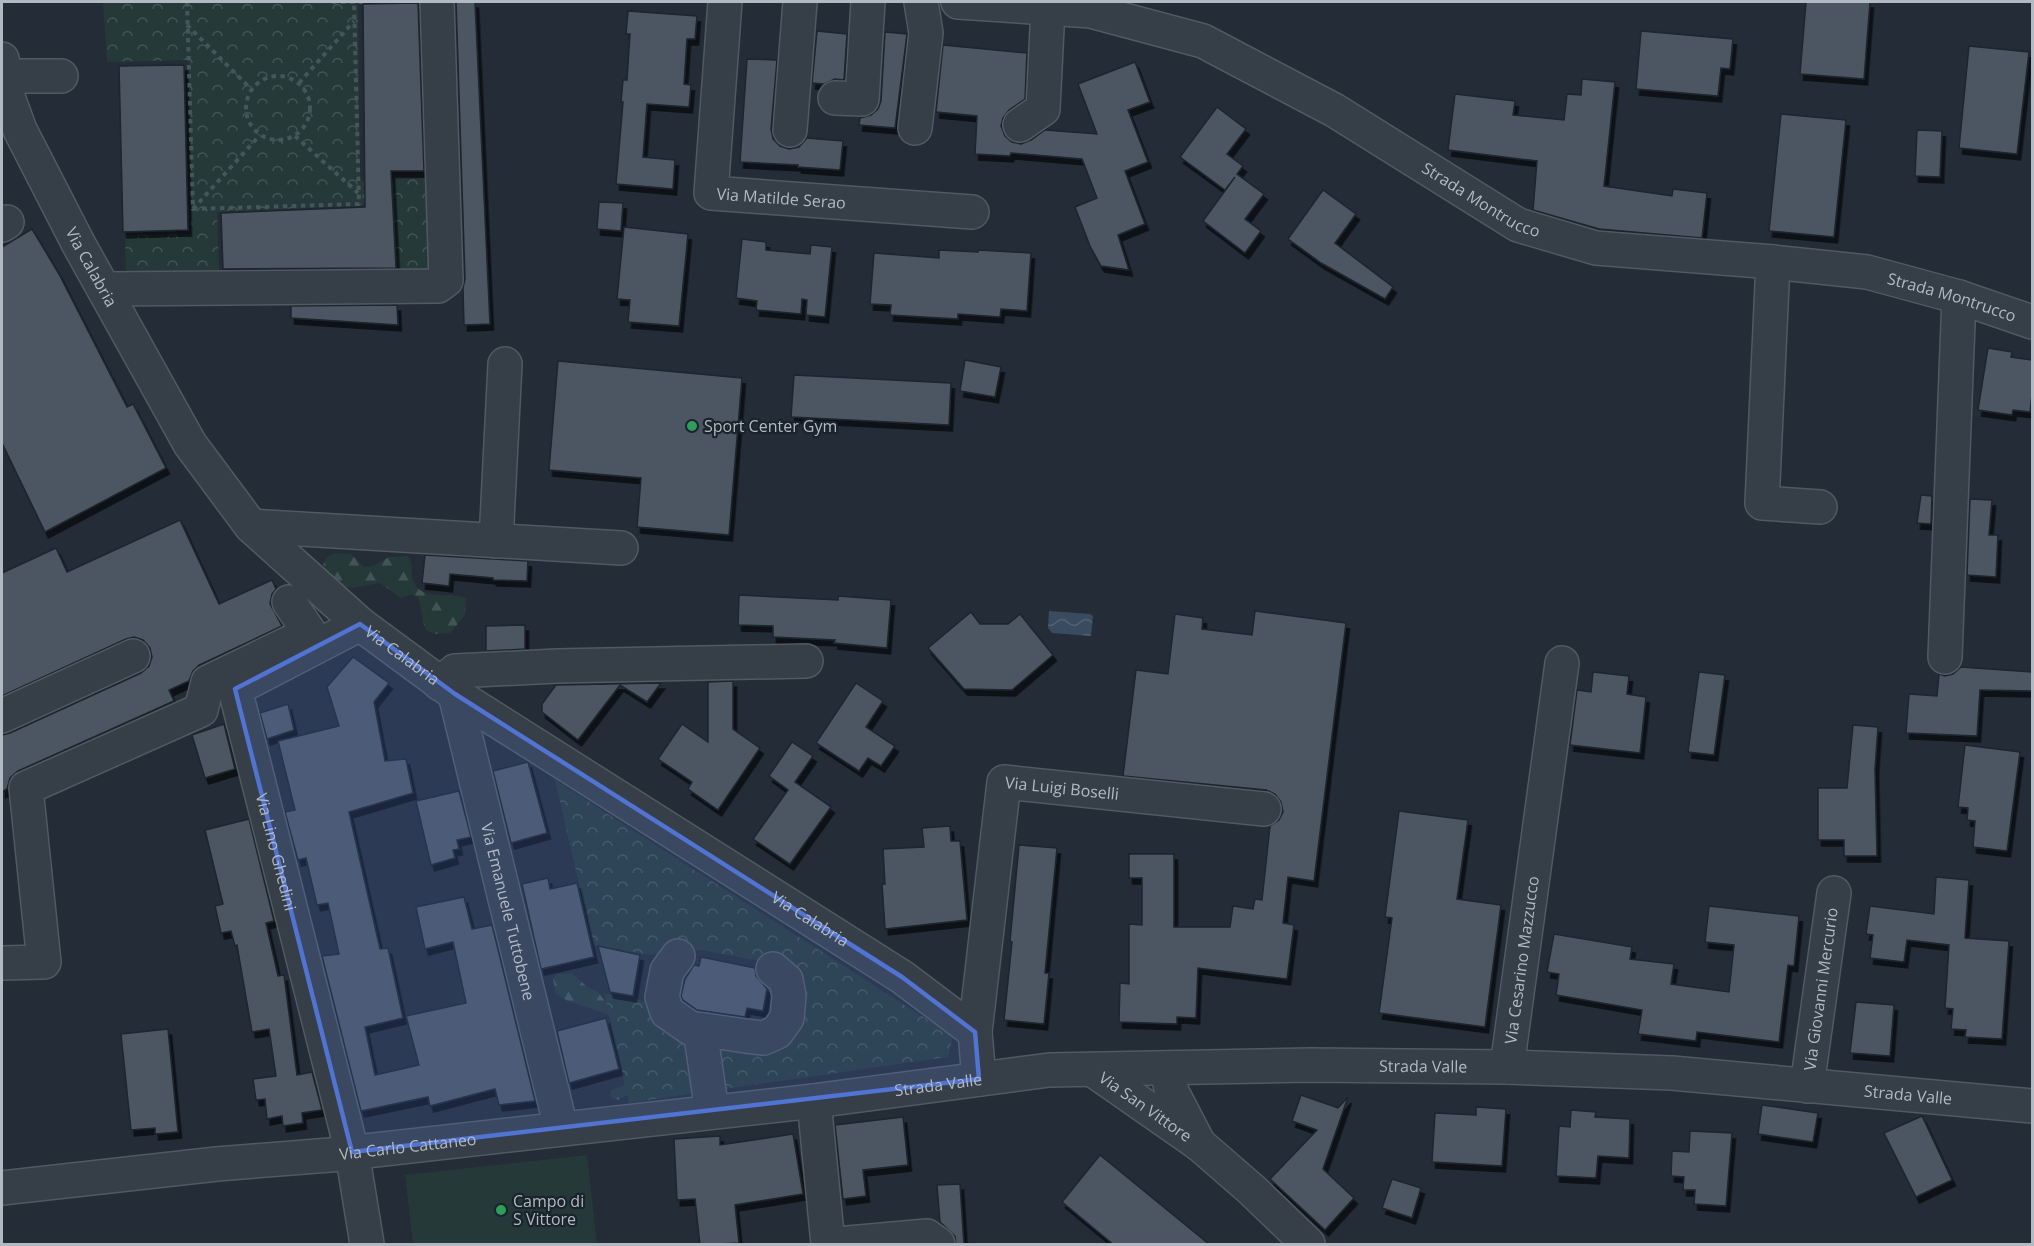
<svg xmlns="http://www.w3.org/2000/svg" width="2034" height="1246" font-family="'Open Sans',sans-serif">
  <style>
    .forest { fill: url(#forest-firs) }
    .park { fill: url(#park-crowns) }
    .pitch { fill: #263939 }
    .water { fill: url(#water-waves) }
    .building { fill: #4b5762; stroke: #1d252e; stroke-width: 1.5; filter: url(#shadow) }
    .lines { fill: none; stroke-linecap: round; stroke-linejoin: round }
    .minor-casing { stroke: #515962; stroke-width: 36 }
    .path { stroke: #445657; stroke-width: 4; stroke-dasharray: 4.5 4.5; stroke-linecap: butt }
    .minor { stroke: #363e47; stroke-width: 33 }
    .marked { fill: #5173d1; fill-opacity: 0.2; stroke: #5173d1; stroke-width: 4.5; stroke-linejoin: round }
    .leisure-dot { fill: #2e9e5b; stroke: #1b232c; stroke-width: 2 }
    .labels { text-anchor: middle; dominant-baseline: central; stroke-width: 4.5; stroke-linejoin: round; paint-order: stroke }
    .street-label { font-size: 16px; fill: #b1b9c3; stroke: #1b232c }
    .poi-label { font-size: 16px; fill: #b1b9c3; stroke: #1b232c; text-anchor: start }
  </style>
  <defs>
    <pattern id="forest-firs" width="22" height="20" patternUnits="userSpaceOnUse" patternTransform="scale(1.5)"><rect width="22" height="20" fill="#263939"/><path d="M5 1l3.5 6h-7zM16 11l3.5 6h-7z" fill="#435454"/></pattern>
    <pattern id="park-crowns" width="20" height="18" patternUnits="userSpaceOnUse" patternTransform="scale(1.5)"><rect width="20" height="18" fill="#263939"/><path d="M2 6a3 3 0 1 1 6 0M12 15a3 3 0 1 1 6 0" fill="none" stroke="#435454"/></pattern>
    <pattern id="water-waves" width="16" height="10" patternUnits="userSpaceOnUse" patternTransform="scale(1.5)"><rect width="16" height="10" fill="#394b5f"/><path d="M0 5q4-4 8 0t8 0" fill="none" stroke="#536374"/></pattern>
    <filter id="shadow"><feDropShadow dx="3.5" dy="6" stdDeviation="0" flood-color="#0009"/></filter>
  </defs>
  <rect width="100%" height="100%" fill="#232c37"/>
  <!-- forest -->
  <g class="forest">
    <path d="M334 553 351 554 364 567 373 566 389 557 408 556C415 567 409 573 414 583 423 601 450 592 466 598L465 615 450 633 434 634 426 630C421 619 423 607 417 596L409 595 401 598 380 583C349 588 341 595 323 565L327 557Z"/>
    <path d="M572 973 586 986 598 992 675 1091 665 1099C644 1089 639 1088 618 1100L610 1097 611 1090 624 1085 628 1079 610 1015 568 1001 556 994 553 979 557 974Z"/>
  </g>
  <!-- park -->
  <g class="park">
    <polygon points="103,2 358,2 360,181 432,178 434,275 396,277 393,204 217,212 219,270 126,273 125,235 191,234 189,60 107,62"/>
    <polygon points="555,780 953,1036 948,1057 717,1090 715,1062 724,1046 789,1021 771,963 696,949 666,951 650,955 593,945"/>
    <polygon points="604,993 653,1003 685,1037 697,1093 629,1103"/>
  </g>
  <!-- pitch -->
  <polygon class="pitch" points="587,1155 597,1244 413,1244 405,1175"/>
  <!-- water -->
  <polygon class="water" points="1049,611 1090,614 1093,616 1091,636 1052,633 1048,628"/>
  <!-- building -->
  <g class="building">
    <polygon points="456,2 475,2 490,324 464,325 463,288 465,279"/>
    <polygon points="1806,2 1870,2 1864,79 1800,74"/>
    <polygon points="418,3 424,171 391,171 396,268 223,269 221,213 365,207 363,4"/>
    <polygon points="628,11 697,16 695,39 687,39 684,84 691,85 689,107 647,104 643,157 675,160 673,189 616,184 623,102 621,102 623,80 627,80 630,34 626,34"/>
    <polygon points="817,31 847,34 844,80 835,79 824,84 812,83"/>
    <polygon points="1641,31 1733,39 1730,69 1721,68 1718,96 1636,89"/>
    <polygon points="885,32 907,34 895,128 859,125 860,118 871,115 878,109 881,101"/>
    <polygon points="943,45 1027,53 1025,99 1009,110 1003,118 1001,126 1005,136 1012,142 1021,144 1031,140 1045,130 1097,134 1078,84 1135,62 1150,102 1128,110 1148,162 1125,171 1145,224 1118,235 1129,270 1101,266 1090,246 1075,207 1097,198 1082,159 1011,153 1010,156 975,154 977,116 936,112"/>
    <polygon points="1969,46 2029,52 2017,154 1959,148"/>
    <polygon points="747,59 777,60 771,129 773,139 780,146 789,149 799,147 807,138 843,141 840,170 798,167 798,165 740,162"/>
    <polygon points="184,65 188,230 123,232 119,66"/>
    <polygon points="1582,79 1615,82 1604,186 1672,196 1673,189 1707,193 1702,238 1599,229 1533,210 1537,161 1448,150 1455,94 1515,101 1513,115 1564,120 1567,94 1581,95"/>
    <polygon points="1217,107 1246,129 1227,154 1243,166 1237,174 1264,194 1245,219 1261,231 1245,253 1203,221 1235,177 1225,190 1180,157"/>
    <polygon points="1781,114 1846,120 1834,237 1769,231"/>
    <polygon points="1917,130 1942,131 1940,177 1915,176"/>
    <polygon points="1323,190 1356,214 1335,243 1393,287 1385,299 1321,263 1288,239"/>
    <polygon points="599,202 623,203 621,231 597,229"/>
    <polygon points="624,227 688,234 679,326 628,322 630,300 617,299"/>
    <polygon points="32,229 59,274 127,407 133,404 166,468 45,532 2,443 2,247"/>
    <polygon points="742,239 766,242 766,250 810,254 811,245 832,247 825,317 806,315 807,300 802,299 801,314 756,310 757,301 736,298"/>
    <polygon points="939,250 978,252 978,250 1031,253 1027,311 1001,309 1000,317 958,314 958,319 890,315 891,305 870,304 874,253 939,258"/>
    <polygon points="397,305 398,325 291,318 291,306"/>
    <polygon points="1988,348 2012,352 2011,357 2032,360 2032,394 2030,412 2013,410 2012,415 1978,410"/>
    <polygon points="965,360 1001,367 995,397 960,391"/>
    <polygon points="558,361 742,378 729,535 637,527 641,478 549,470"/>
    <polygon points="794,375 951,383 949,425 791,417"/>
    <polygon points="1921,495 1932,496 1931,524 1917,523"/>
    <polygon points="1970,499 1992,500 1989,535 1998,535 1996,577 1967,575"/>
    <polygon points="180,520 219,604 272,580 276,589 272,594 270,604 282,626 199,665 193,671 189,681 169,690 174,701 18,771 10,778 7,789 2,792 2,735 10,733 141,673 149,666 152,657 150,648 143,640 134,637 126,639 2,696 2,573 56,548 67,572"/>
    <polygon points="425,555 528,561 527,581 493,580 493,578 450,574 449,586 422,583"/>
    <polygon points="739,595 838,600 838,596 891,600 887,648 834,643 835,640 773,637 773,626 738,625"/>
    <polygon points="1255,611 1346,623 1314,881 1288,877 1283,923 1294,925 1287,979 1198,968 1196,1018 1177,1017 1177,1024 1119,1022 1120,983 1129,984 1129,924 1142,925 1142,878 1129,878 1129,854 1174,854 1174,927 1230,927 1233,906 1253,909 1255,899 1262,900 1270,826 1279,820 1283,812 1281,802 1275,794 1266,790 1123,776 1136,670 1168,674 1175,614 1203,618 1202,629 1252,635"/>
    <polygon points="971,612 980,624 1008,624 1020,614 1053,655 1012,690 964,689 928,648"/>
    <polygon points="525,625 525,649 486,651 486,626"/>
    <polygon points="353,657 389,683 374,702 385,761 406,759 413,793 349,812 380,949 388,948 403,1018 365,1027 375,1075 419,1065 406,1016 466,1003 453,942 425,949 416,907 464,897 472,929 492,925 535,1101 499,1105 495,1089 430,1106 428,1097 361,1111 322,956 339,954 328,903 317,905 306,858 298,860 285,812 295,810 278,741 339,726 327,687"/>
    <polygon points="1961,667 2032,672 2032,691 1980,690 1977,736 1906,733 1909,694 1937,696 1939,674 1945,676 1953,674"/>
    <polygon points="1593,672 1629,676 1627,694 1646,697 1640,753 1570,745 1577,690 1591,692"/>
    <polygon points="1699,672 1725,675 1714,755 1688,752"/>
    <polygon points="733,681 733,729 760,748 718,810 688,789 692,782 658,759 682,724 708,742 708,682"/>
    <polygon points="661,683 647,702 620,685 578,740 542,712 542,704 556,685"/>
    <polygon points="856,683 883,701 866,727 895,746 881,766 868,758 859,771 816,743"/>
    <polygon points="288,704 294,730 267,739 260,713"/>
    <polygon points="224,724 235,769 205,778 192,735"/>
    <polygon points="1853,725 1878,727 1875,769 1877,856 1844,856 1844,840 1818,840 1818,788 1847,788"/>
    <polygon points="792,742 813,756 795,782 831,807 790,864 753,839 788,790 769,776"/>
    <polygon points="1965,745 2020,752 2007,851 1973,847 1975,821 1967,820 1968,808 1958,807"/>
    <polygon points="528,762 547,833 511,843 493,771"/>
    <polygon points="459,791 471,837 457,840 459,849 453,850 455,858 431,865 416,801"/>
    <polygon points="1399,811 1468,820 1457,899 1501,905 1485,1027 1379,1013 1392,918 1385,917"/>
    <polygon points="249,819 274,921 266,923 278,976 284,975 297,1075 312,1072 322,1110 302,1113 303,1123 283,1126 282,1116 267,1119 265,1099 256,1100 253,1079 276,1076 269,1029 252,1032 237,945 235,946 231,931 221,933 215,906 223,904 205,830"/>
    <polygon points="950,826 951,841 960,841 967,920 885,929 882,884 885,884 883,849 924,847 922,828"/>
    <polygon points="1019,845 1057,848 1045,973 1049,973 1044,1024 1004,1020 1012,942 1010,941"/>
    <polygon points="1936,877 1969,880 1965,938 2009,941 2002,1039 1965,1037 1966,1030 1951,1029 1953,1009 1945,1008 1949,945 1907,940 1904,962 1870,958 1873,935 1866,934 1870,906 1934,914"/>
    <polygon points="548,878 550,889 577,883 594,957 541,969 522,884"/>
    <polygon points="1709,906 1799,916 1794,966 1788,965 1779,1042 1697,1032 1696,1041 1638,1034 1642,1010 1556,995 1559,974 1547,972 1554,934 1632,947 1630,959 1674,964 1671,984 1729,992 1734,945 1705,942"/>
    <polygon points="598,946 640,955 633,996 610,992"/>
    <polygon points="701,957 755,968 756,976 767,989 763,1011 747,1008 745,1017 697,1010 683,1000 681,996 685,979 694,965 699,966"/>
    <polygon points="1856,1002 1894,1005 1890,1056 1850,1053"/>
    <polygon points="606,1018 619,1069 569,1083 557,1031"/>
    <polygon points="168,1029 178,1132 155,1134 155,1128 131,1130 121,1034"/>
    <polygon points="1301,1095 1338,1108 1348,1097 1323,1169 1354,1198 1325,1230 1270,1179 1317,1130 1292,1121"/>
    <polygon points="1762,1105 1818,1113 1813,1142 1758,1134"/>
    <polygon points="1476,1107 1506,1109 1502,1166 1432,1162 1435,1113 1476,1115"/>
    <polygon points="1571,1110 1596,1112 1595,1117 1630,1119 1629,1158 1598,1156 1596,1178 1556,1176 1559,1126 1570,1127"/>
    <polygon points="1922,1116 1952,1180 1916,1197 1884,1133"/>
    <polygon points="903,1117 908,1165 863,1170 866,1196 843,1199 835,1125"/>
    <polygon points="1690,1131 1732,1133 1726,1206 1694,1204 1695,1190 1683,1190 1684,1177 1671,1176 1672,1151 1689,1152"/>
    <polygon points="793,1134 803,1194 735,1205 739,1243 700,1245 695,1199 677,1200 674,1139 720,1136 720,1145"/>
    <polygon points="1100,1155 1210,1245 1114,1245 1062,1202"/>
    <polygon points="1392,1179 1421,1188 1412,1218 1382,1208"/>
    <polygon points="960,1184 964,1245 956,1245 955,1236 940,1222 937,1185"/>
  </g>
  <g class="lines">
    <defs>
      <g id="minor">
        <path id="s1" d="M725 2 711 193 972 212"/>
        <path id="s2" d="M958 2 1091 11 1203 41 1334 110 1518 225 1596 248 1773 262 1867 272 1959 297 2032 322"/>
        <path id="s3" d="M2 59 9 100 20 130 78 243 190 444 251 526 360 624 455 694 902 977 975 1032 979 1079"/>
        <polyline points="4,76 61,76"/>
        <polyline points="835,98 862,99 868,2"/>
        <polyline points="1020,125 1043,109 1048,8"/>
        <polyline points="915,128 926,33 921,2"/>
        <polyline points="790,130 800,2"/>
        <polyline points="2,225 7,222"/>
        <polyline points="1773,262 1762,503 1820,507"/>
        <polyline points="104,289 438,286 446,280 437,2"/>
        <polyline points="251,526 621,548"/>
        <polyline points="496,541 505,364"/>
        <path id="s4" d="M360 624 235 689 352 1152 367 1244"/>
        <polyline points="1945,657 1959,297"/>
        <polyline points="440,684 455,671 557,666 806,661"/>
        <path id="s5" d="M455 694 561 1128"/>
        <polyline points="2,716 133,656"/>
        <polyline points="678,956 667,971 662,997 667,1012 690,1028 746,1036 764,1038 777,1032 787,1018 789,996 786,980 773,969"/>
        <polyline points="2,963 44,962 26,788 201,710 208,682 310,633 289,602"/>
        <polyline points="704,1030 702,1043 712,1112"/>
        <path id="s6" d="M975 1032 1004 782 1264 809"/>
        <path id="s7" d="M1507 1067 1562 663"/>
        <path id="s8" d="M1093 1070 1199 1144 1172 1092 1166 1068"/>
        <path id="s9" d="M1807 1086 1834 893"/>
        <polyline points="814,1101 828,1244"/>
        <polyline points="1199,1144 1252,1190 1308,1244"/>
        <path id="s10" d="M2 1188 217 1164 330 1155 814 1101 1049 1070 1311 1065 1507 1067 1672 1073 2032 1106"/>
        <polyline points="837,1244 927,1236 938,1244"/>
      </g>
    </defs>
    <!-- minor casing -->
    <use href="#minor" class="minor-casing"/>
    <!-- path -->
    <g class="path">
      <polyline points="187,2 193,209 359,204 354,2"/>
      <polyline points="332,2 363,2"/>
      <polyline points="187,25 252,90"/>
      <circle cx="278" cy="108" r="32"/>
      <polyline points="299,83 354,21"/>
      <polyline points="295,136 358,193"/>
      <polyline points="193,209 260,135"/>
    </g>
    <!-- minor -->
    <use href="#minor" class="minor"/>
  </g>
  <!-- marked area -->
  <path class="marked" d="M360 624 455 694 902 977 975 1032 979 1079 352 1152 235 689Z"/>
  <!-- markers -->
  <g class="leisure-dot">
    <circle cx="692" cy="426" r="6"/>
    <circle cx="501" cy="1210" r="6"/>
  </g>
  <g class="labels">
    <!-- street labels -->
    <g class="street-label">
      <text stroke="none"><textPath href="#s1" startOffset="262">Via Matilde Serao</textPath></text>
      <text stroke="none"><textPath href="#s2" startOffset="570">Strada Montrucco</textPath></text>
      <text stroke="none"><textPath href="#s3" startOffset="228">Via Calabria</textPath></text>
      <text stroke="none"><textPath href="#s2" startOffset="1056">Strada Montrucco</textPath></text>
      <text stroke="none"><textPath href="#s3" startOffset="732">Via Calabria</textPath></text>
      <text stroke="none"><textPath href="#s6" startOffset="310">Via Luigi Boselli</textPath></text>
      <text stroke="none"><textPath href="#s4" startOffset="309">Via Lino Ghedini</textPath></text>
      <text stroke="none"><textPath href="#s5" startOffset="224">Via Emanuele Tuttobene</textPath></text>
      <text stroke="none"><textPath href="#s3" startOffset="1218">Via Calabria</textPath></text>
      <text stroke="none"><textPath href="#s7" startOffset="108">Via Cesarino Mazzucco</textPath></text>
      <text stroke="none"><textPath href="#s9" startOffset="98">Via Giovanni Mercurio</textPath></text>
      <text stroke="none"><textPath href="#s10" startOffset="1428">Strada Valle</textPath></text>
      <text stroke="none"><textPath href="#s10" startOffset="942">Strada Valle</textPath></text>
      <text stroke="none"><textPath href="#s10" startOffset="1914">Strada Valle</textPath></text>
      <text stroke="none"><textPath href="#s8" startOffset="64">Via San Vittore</textPath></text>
      <text stroke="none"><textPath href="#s10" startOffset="408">Via Carlo Cattaneo</textPath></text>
    </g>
    <!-- poi labels -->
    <g class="poi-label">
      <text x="704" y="426">Sport Center Gym</text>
      <text x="513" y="1201">Campo di<tspan x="513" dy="18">S Vittore</tspan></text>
    </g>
  </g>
  <!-- border -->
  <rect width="2034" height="1246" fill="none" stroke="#b1b9c3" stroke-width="6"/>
</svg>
